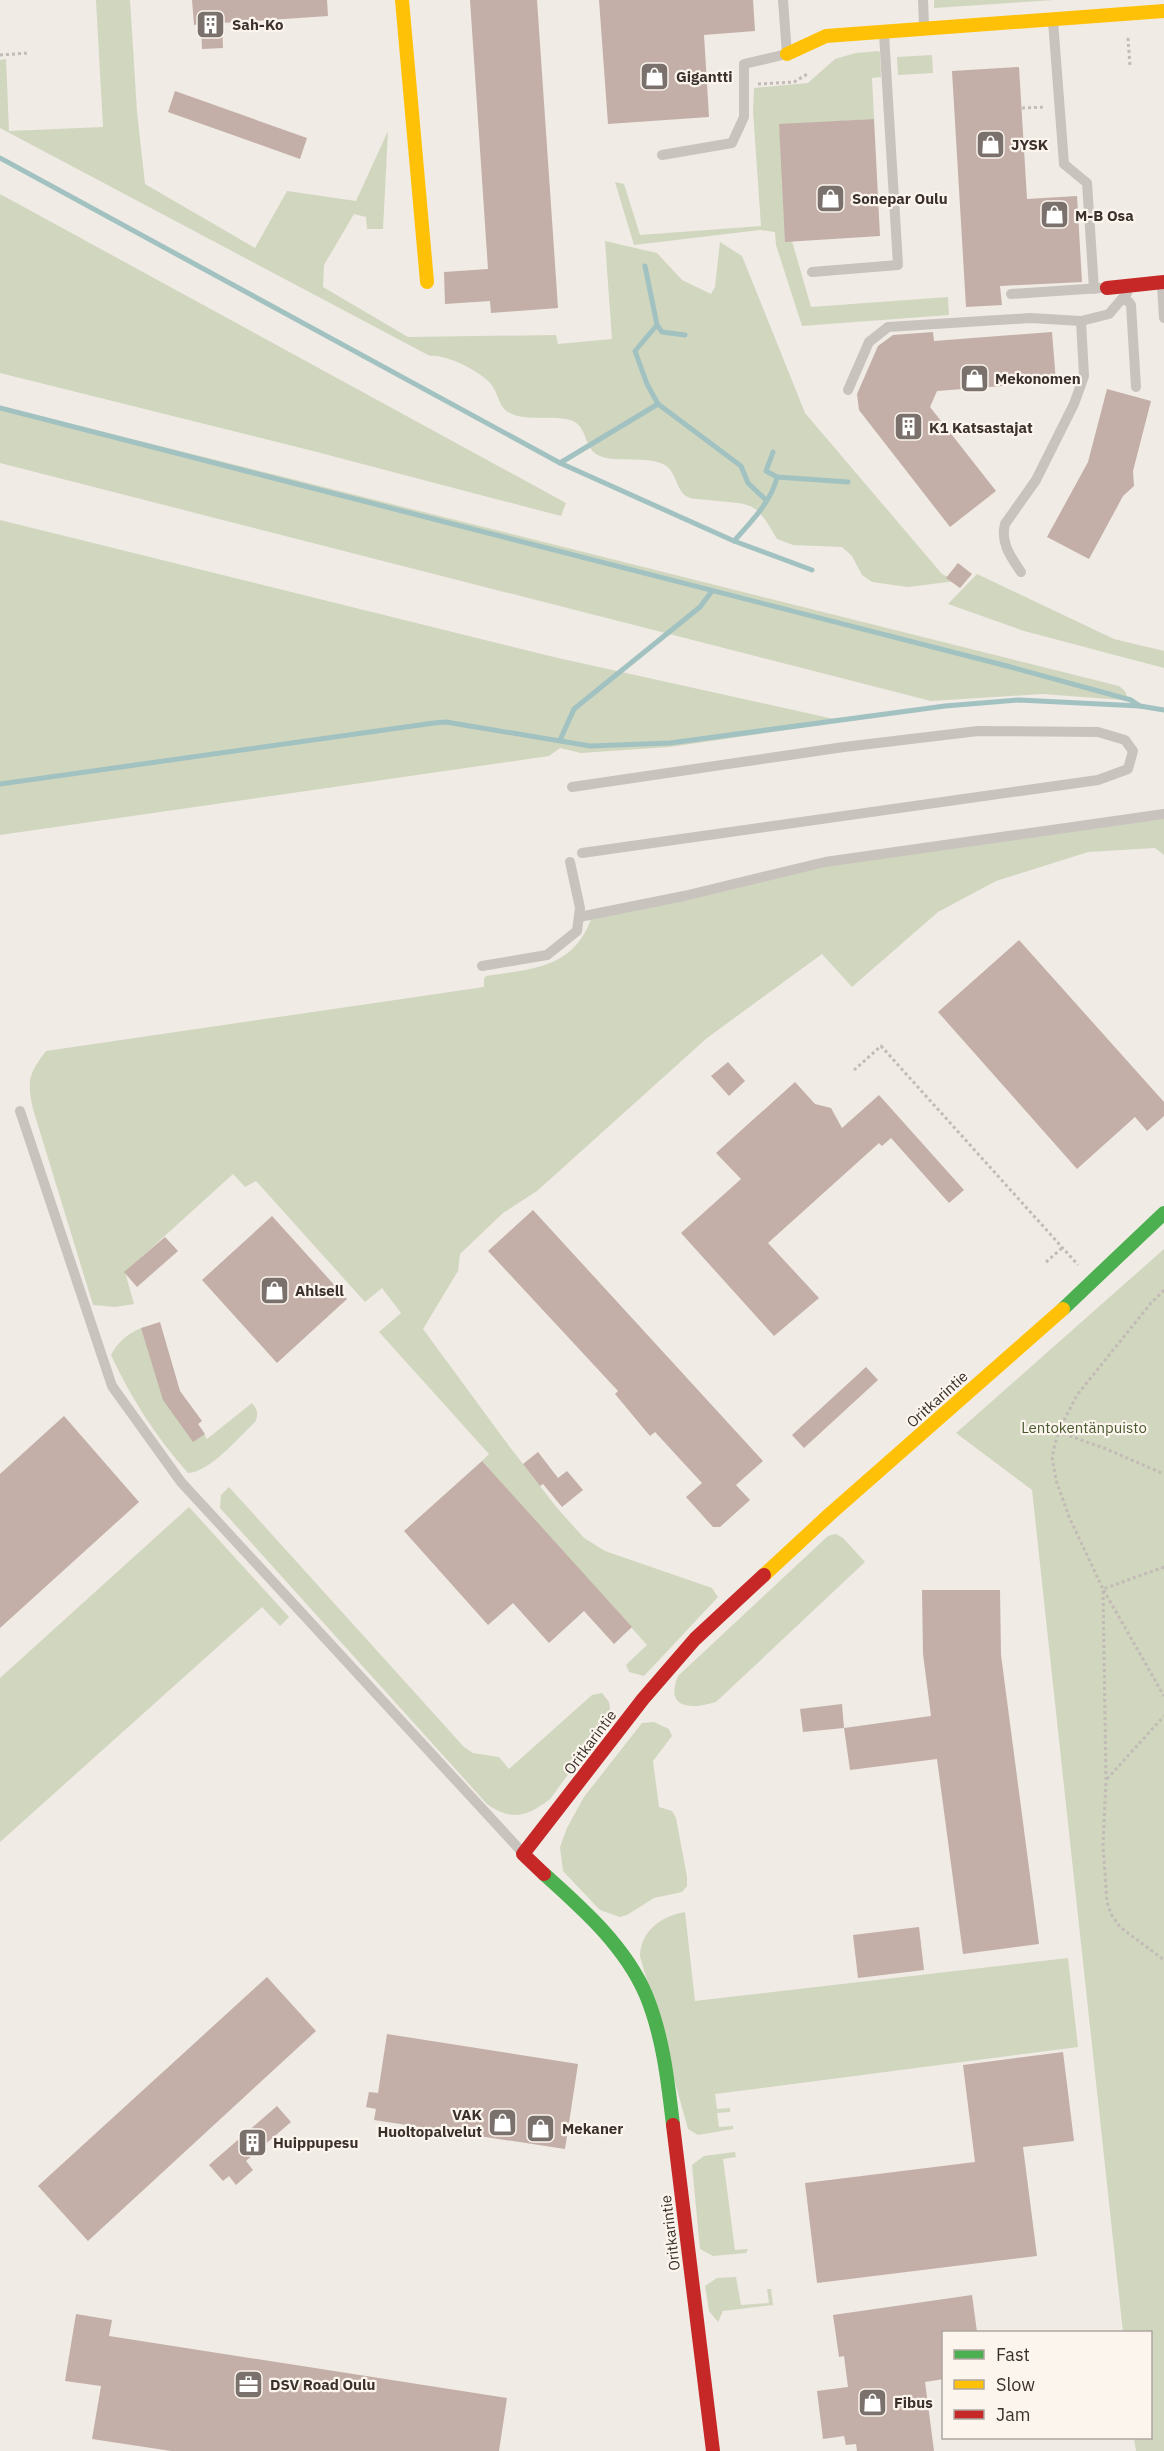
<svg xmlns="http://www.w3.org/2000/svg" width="1164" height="2451" font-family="'IBM Plex Sans',sans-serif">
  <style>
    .green { fill: #d1d6bf }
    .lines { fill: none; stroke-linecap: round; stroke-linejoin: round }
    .stream { stroke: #a1c2c1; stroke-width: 5 }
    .building { fill: #c3afa7 }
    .path { stroke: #c2bbb6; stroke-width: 3; stroke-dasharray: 3 3; stroke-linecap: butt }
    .lane { stroke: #c9c3be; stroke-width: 10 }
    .fast { stroke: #4caf50; stroke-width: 14 }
    .slow { stroke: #ffc107; stroke-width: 14 }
    .jam { stroke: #c62828; stroke-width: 14 }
    .labels { text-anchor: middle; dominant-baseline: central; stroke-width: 4.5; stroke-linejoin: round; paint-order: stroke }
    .poi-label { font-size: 15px; font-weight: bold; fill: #3b302b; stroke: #fbf5ee; text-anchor: start }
    .street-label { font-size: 15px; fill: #3b302b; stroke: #fbf5ee }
    .park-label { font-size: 15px; fill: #4a5a2e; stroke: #fbf5ee }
  </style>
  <rect width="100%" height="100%" fill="#f0ebe5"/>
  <!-- green -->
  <g class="green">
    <path d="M96 0H130L137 112 145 184 255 248 287 191 356 201 388 131 383 229H367L366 217 354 214 324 265 323 287 408 337 556 335 558 344 612 339 605 241 657 253 682 280 711 294 715 287 720 242 742 256 805 413 942 574 956 581 908 587 872 582 862 575 852 556 842 547 793 545 777 539C754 499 753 505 708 500 702 499 692 500 686 496 675 488 677 471 663 464 647 456 617 463 600 456 584 450 588 428 573 421 556 414 526 422 510 413 499 408 499 396 493 387 485 373 446 354 430 356L0 128V60L6 59 9 131 103 127Z"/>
    <polygon points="934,0 1054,0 934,8"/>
    <polygon points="878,51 880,52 881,77 872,78 874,119 779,125 792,241 811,307 948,297 949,315 802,326 776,245 775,232 760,230 634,245 615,182 624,184 640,235 761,226 753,111 754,88 808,83 835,59 856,53"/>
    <polygon points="932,55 933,73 898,75 897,57"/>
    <polygon points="0,194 566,503 561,516 313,451 0,373"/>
    <polygon points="0,406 1119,686 1125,691 1127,696 1122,700 1043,694 931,701 0,463"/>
    <polygon points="0,520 558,658 834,719 827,724 670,747 581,753 560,748 549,756 0,835"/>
    <polygon points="977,574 1114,639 1164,651 1164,668 1024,631 948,604"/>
    <path d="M1164 818V855L1155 848 1088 852 996 881 938 912 852 987 822 954 707 1038 537 1191 503 1213 460 1254 458 1271 423 1329 509 1446 557 1508 584 1538 605 1551 712 1588 718 1597 644 1676 629 1672 626 1665 647 1645 482 1461 489 1454 379 1332 401 1313 382 1288 365 1302 256 1181 245 1187 233 1174 125 1272 134 1304 115 1307 93 1305 33 1109C27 1080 28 1075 46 1051L484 987V979L486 976C531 969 573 969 591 919L826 866Z"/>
    <polygon points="1164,1249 1164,2451 1136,2451 1134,2438 1150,2438 1150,2332 1123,2332 1032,1490 956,1433"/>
    <path d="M141 1328 207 1439 252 1403C257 1409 259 1414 255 1422 239 1437 210 1472 188 1473 156 1437 131 1398 111 1355 118 1341 128 1334 141 1328Z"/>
    <path d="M229 1487 464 1747 473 1753 499 1757 509 1769 592 1695 602 1693 609 1702 611 1716 550 1799C528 1816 512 1822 487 1804L220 1508 221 1495Z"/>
    <polygon points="189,1507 289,1617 280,1626 262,1607 0,1842 0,1678"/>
    <path d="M836 1534 843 1538 865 1562 716 1702C693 1709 664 1710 678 1676L828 1536Z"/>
    <polygon points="654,1722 669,1729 672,1736 653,1761 659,1807 672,1811 676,1818 687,1877 687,1886 682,1892 654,1898 627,1915 620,1917 600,1910 563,1871 560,1847 567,1828 584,1797 642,1723"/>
    <path d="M685 1912 695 2001 1068 1958 1078 2047 715 2094 717 2109 730 2108V2112L717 2113 719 2127 733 2126V2129L698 2135 688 2129 640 1956C641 1931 661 1916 685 1912Z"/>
    <polygon points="735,2152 736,2157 723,2159 735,2250 748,2249 746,2253 713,2256 700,2249 692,2165 704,2156"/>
    <polygon points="736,2277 741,2305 769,2303 767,2289 771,2289 773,2305 723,2311 718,2322 709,2311 705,2286 717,2278"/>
  </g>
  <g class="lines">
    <!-- stream -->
    <g class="stream">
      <polyline points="0,158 560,463 734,541 812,570"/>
      <polyline points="645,266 657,325 662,332 685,335"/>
      <polyline points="657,325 635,351 647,384 658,404 741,466 748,483 766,500"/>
      <polyline points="0,408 1007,666 1131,700 1140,706"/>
      <polyline points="773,452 766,471 777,477 848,482"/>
      <polyline points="560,463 658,404"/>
      <path d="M734 541C750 523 772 501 777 477"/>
      <polyline points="560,740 574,709 700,607 712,591"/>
      <polyline points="0,784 434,723 446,722 590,746 670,743 945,706 1019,700 1140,706 1164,710"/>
    </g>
  </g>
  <!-- building -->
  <g class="building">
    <polygon points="192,0 327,0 328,16 222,23 223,48 202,49 201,24 194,25"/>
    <polygon points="470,0 537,0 558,308 491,313 490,301 445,304 444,272 488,269"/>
    <polygon points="599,0 753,0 755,31 704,35 709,117 608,124"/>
    <polygon points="1019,67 1027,199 1077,196 1082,282 1000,286 1002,305 966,307 952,71"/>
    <polygon points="175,91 307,138 300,159 168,112"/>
    <polygon points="874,119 880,236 785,242 779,124"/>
    <polygon points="933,332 934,341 1052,332 1056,382 937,391 930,407 996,491 950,527 859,410 857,394 878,346 893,335"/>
    <polygon points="1107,389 1151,401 1133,471 1134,486 1123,496 1089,559 1047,537 1088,462"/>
    <polygon points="958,563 972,574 960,588 946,578"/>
    <polygon points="1019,940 1164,1102 1164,1116 1147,1131 1135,1117 1077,1169 938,1012"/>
    <polygon points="728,1062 745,1081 729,1096 711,1076"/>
    <polygon points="795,1082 815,1104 831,1108 842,1128 879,1095 964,1190 949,1203 891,1138 882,1146 879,1143 768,1243 819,1298 774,1336 681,1233 741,1179 716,1153"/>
    <polygon points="533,1210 763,1461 736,1485 750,1500 720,1527 713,1527 686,1497 702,1483 655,1432 650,1436 615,1394 618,1391 488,1251"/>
    <polygon points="272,1216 347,1299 277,1363 202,1280"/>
    <polygon points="165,1237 178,1251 137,1287 124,1272"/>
    <polygon points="160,1322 180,1391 202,1421 198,1424 205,1434 193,1442 163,1400 141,1328"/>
    <polygon points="866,1367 878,1380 804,1448 792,1435"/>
    <polygon points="64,1416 139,1502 0,1628 0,1474"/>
    <polygon points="538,1452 558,1478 567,1471 583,1490 562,1507 543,1484 540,1486 523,1464"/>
    <polygon points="482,1461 632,1627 614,1644 584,1611 549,1643 513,1603 488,1625 404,1531"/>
    <polygon points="922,1590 1000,1590 1001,1655 1039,1944 963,1954 937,1759 850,1770 844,1728 931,1716 923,1654"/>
    <polygon points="842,1704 844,1728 803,1732 800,1709"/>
    <polygon points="919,1927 924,1970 858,1978 853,1935"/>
    <polygon points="267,1977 316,2031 88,2241 38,2186"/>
    <polygon points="387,2034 578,2064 565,2149 374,2120 376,2109 366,2107 369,2092 378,2093"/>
    <polygon points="1063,2052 1074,2141 1023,2147 1037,2256 817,2283 805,2183 975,2162 963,2065"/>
    <polygon points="277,2106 291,2122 246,2161 253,2170 236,2185 229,2176 223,2181 209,2165"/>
    <polygon points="972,2295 977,2332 944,2332 944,2379 925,2382 934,2451 857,2451 856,2444 846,2445 844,2436 823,2439 817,2391 848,2387 844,2356 839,2357 833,2315"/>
    <polygon points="76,2314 112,2320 109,2336 507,2398 499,2451 171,2451 92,2439 101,2386 65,2381"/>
  </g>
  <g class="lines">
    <!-- path -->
    <g class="path">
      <polyline points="1128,38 1130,66"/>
      <polyline points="0,55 29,53"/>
      <polyline points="758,84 794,82 809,73"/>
      <polyline points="1022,108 1046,107"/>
      <polyline points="854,1070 881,1046 1078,1265"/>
      <polyline points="1046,1262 1062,1248"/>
      <polyline points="1164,1290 1151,1303 1077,1395 1058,1432 1052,1457 1056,1480 1069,1517 1103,1589 1106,1781 1103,1845 1107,1902 1111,1914 1120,1927 1164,1960"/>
      <polyline points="1058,1432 1104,1448 1164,1474"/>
      <polyline points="1164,1567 1103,1589 1164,1696"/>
      <polyline points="1107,1779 1164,1716"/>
    </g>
    <!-- lane -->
    <g class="lane">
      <polyline points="923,0 924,25"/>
      <polyline points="1053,21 1064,164 1087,183 1094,289"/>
      <polyline points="662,155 732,143 744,117 744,64 787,54 783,0"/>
      <polyline points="812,272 898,265 884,34"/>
      <polyline points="1162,286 1164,318"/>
      <polyline points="1011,294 1101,288"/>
      <polyline points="1122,299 1128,301 1131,305 1136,387"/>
      <polyline points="848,390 869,342 888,327 1030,318 1081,321 1109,314 1127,293"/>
      <path d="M1021 572C1011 557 1000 543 1005 524L1036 480 1074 404 1084 376 1081 321"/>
      <polyline points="572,787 844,747 978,731 1098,732 1125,740 1133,751 1128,769 1098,780 582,853"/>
      <polyline points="579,917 684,896 825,862 1164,814"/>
      <polyline points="482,966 547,955 577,931 580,908 570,862"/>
      <polyline points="20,1111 112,1386 181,1482 522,1852"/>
    </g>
    <!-- fast -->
    <g class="fast">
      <polyline points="1063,1309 1164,1213"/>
      <path d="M544 1874C583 1909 625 1946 646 1995 663 2036 668 2082 673 2125"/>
    </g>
    <!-- slow -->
    <g class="slow">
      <polyline points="402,0 427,282"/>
      <polyline points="787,54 826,36 1164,11"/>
      <polyline points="764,1575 830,1514 1063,1309"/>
    </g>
    <!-- jam -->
    <g class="jam">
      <polyline points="1107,288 1164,282"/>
      <polyline points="544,1874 523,1854 643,1699 695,1639 764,1575"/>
      <polyline points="673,2125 713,2451"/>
    </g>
  </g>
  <!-- icons -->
  <defs>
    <symbol id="building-square" viewBox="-11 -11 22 22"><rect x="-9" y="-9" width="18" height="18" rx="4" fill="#7a716c" stroke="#fbf5ee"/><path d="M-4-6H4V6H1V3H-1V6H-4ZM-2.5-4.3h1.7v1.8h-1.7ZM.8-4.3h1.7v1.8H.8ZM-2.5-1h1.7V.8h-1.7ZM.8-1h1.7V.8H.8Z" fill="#fff"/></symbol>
    <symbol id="shop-square" viewBox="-11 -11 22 22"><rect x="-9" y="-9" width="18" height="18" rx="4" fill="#7a716c" stroke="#fbf5ee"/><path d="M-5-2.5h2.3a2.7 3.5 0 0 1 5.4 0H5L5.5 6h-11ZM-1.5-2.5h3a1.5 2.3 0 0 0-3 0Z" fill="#fff"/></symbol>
    <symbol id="office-square" viewBox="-11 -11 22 22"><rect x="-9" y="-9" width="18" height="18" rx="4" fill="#7a716c" stroke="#fbf5ee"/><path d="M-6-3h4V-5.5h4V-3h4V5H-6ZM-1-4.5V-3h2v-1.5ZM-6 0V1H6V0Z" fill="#fff"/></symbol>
  </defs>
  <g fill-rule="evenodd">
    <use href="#building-square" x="194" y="8" width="33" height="33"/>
    <use href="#shop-square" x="638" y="60" width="33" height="33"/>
    <use href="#shop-square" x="974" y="128" width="33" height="33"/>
    <use href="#shop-square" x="814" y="182" width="33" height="33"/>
    <use href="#shop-square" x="1038" y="198" width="33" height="33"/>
    <use href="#shop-square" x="958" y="362" width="33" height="33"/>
    <use href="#building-square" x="892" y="410" width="33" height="33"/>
    <use href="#shop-square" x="258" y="1274" width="33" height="33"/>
    <use href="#shop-square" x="486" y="2106" width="33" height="33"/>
    <use href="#shop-square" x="524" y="2112" width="33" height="33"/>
    <use href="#building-square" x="236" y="2126" width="33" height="33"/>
    <use href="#office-square" x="232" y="2368" width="33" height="33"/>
    <use href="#shop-square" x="856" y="2386" width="33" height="33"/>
  </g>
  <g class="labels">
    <!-- poi labels -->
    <g class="poi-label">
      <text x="232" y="24">Sah-Ko</text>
      <text x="676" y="76">Gigantti</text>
      <text x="1011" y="144">JYSK</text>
      <text x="852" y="198">Sonepar Oulu</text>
      <text x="1075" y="215">M-B Osa</text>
      <text x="995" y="378">Mekonomen</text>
      <text x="929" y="427">K1 Katsastajat</text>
      <text x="295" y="1290">Ahlsell</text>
      <text x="482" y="2114" text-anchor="end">VAK<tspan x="482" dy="17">Huoltopalvelut</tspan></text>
      <text x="562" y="2128">Mekaner</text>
      <text x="273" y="2142">Huippupesu</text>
      <text x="270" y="2384">DSV Road Oulu</text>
      <text x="894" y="2402">Fibus</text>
    </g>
    <!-- street labels -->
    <g class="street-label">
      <text transform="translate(937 1399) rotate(-42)">Oritkarintie</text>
      <text transform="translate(590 1742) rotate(-53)">Oritkarintie</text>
      <text transform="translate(670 2233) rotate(-97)">Oritkarintie</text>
    </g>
    <!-- park labels -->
    <g class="park-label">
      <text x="1084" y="1427">Lentokentänpuisto</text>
    </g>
  </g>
  <!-- legend -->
  <rect x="942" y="2331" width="210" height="108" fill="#fbf5ee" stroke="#aea6a0" stroke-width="1.5"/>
  <rect x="954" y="2350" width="30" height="9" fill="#4caf50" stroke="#aea6a0" stroke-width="1.5"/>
  <text x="996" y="2361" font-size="18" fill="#3b302b">Fast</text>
  <rect x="954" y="2380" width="30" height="9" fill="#ffc107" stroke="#aea6a0" stroke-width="1.5"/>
  <text x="996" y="2391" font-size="18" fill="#3b302b">Slow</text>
  <rect x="954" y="2410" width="30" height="9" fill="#c62828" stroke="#aea6a0" stroke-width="1.5"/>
  <text x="996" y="2421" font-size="18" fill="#3b302b">Jam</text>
</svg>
